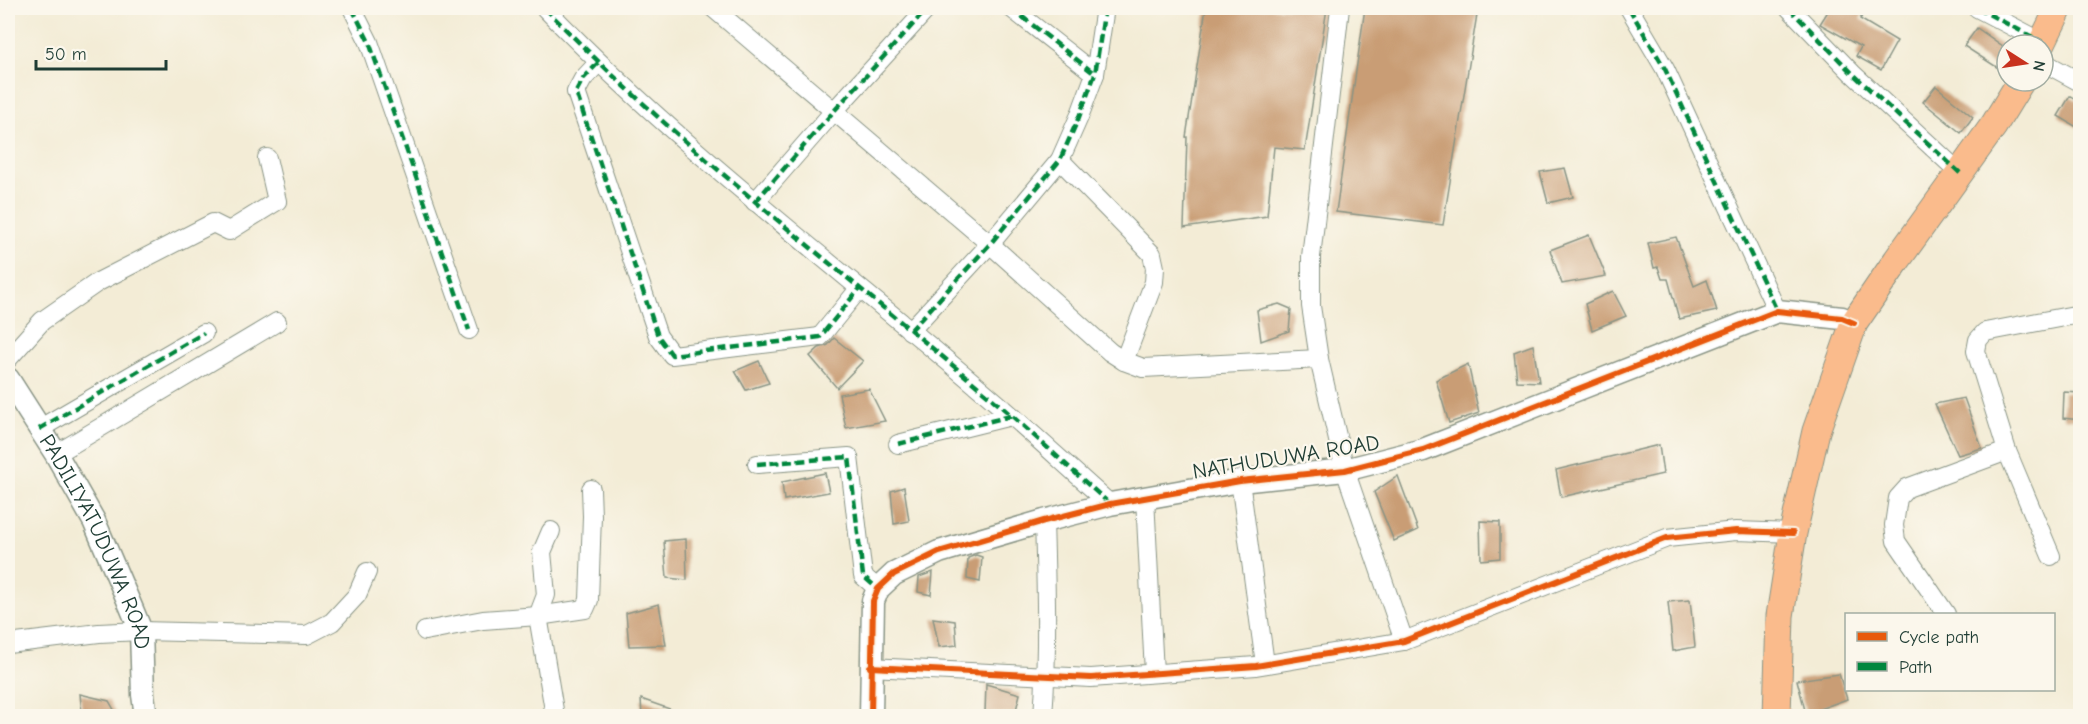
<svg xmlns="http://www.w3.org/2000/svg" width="2088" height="724" font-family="'Comic Neue',sans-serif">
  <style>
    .building { fill: #c99d75 }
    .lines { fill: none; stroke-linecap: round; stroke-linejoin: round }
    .minor-casing { stroke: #899485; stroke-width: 20 }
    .tertiary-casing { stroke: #899485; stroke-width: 25 }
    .primary-casing { stroke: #899485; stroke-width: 29 }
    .minor { stroke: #fff; stroke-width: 18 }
    .tertiary { stroke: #fff; stroke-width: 22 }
    .primary { stroke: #fabb8c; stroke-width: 27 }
    .quiet { stroke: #00873e; stroke-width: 4.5; stroke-dasharray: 9 4.5; stroke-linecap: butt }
    .cycleway-casing { stroke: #fbf7ec; stroke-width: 10 }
    .cycleway { stroke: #e8590c; stroke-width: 6 }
    .labels { text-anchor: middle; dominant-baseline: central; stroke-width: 4.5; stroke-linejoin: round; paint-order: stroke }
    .street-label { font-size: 22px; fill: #1f3d34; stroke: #fbf7ec }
  </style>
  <rect width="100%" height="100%" fill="#fbf7ec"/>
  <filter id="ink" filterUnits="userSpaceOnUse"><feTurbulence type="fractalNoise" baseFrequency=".0167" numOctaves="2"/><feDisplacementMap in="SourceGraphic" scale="12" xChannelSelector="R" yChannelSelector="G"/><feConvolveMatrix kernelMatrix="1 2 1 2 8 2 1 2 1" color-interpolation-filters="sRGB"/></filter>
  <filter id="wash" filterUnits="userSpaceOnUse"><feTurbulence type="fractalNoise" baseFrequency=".008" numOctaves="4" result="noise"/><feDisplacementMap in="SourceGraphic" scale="24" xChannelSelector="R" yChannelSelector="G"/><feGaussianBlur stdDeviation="1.35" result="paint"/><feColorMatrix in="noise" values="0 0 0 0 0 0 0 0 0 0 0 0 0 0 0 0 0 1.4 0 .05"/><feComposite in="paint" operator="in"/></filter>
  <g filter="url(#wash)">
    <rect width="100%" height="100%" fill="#f3ecd6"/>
    <g id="blocks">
      <!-- building -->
      <g class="building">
        <polygon points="1206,8 1327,8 1305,150 1274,147 1267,216 1184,228 1187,137 1186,137"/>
        <polygon points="1365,8 1478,8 1443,225 1336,212"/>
        <polygon points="1830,8 1867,8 1860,19 1897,41 1881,70 1856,56 1861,47 1820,24"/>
        <polygon points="1977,28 2007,49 2007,54 1998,68 1964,46"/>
        <polygon points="1936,86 1973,117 1961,133 1923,102"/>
        <polygon points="2070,96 2080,102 2080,129 2058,116"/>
        <polygon points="1565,168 1573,197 1548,203 1540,172"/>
        <polygon points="1589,235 1606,276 1562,284 1550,250"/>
        <polygon points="1676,237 1694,286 1707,280 1717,311 1679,319 1668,279 1662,279 1658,267 1654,268 1648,243"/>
        <polygon points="1613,291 1626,316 1592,330 1585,304"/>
        <polygon points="1279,304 1291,309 1289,331 1261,341 1257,310"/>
        <polygon points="834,338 863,361 837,388 810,356 819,348 828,345"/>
        <polygon points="1533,345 1539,382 1517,381 1514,352"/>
        <polygon points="759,361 769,383 746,390 735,371"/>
        <polygon points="1468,364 1479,413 1449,423 1436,380"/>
        <polygon points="869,389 885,421 846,428 839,394"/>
        <polygon points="2064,392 2080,393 2080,420 2063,418"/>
        <polygon points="1964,398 1982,448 1958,455 1935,404"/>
        <polygon points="1659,445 1663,474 1561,497 1556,470"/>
        <polygon points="825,473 829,492 784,500 782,482"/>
        <polygon points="1398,476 1418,530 1394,541 1374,492"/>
        <polygon points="904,487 909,521 894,524 891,491"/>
        <polygon points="1480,521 1500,522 1500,558 1481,560"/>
        <polygon points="686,539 687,580 667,578 664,541"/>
        <polygon points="976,555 982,557 980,582 967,579 968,558"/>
        <polygon points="933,572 931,595 918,592 919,577"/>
        <polygon points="1690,600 1695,647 1673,651 1668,602"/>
        <polygon points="659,604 666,645 629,646 626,613"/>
        <polygon points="933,618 955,621 957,645 939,647"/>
        <polygon points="1839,674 1847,699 1806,714 1797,680"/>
        <polygon points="986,684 1020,694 1015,714 985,713"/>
        <polygon points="80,694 109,701 117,715 92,715 82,713"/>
        <polygon points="641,699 684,714 684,717 642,717"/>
      </g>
    </g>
  </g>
  <g filter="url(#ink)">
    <use href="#blocks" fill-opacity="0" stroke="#899485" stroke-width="1.5"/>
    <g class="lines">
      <defs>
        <g id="minor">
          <polyline points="352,8 369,42 469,330"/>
          <path d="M545 8C688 157 856 280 1012 416 1045 445 1077 475 1110 504"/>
          <polyline points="713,8 990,244 1110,352 1124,361 1143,368 1319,359"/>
          <polyline points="1011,8 1095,74"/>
          <polyline points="1340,8 1311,257 1311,306 1319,359 1345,470 1404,641"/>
          <polyline points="1629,8 1665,69 1777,311"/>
          <polyline points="1789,8 1852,73 1960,173"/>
          <polyline points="1977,8 2042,42"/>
          <polyline points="2043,62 2080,82"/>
          <polyline points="598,63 583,79 576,92 658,336 672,355 820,337 859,289"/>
          <polyline points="1060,160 1152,254 1155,268 1154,282 1124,361"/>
          <polyline points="755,202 834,111 928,8"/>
          <polyline points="910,331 990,244 1060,160 1079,117 1095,74 1104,14 1103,8"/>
          <polyline points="8,359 42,321 98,282 213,223 229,231 277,201 267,158"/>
          <polyline points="39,429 204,333"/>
          <polyline points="898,444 1011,416"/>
          <polyline points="2007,451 2051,556"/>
          <polyline points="56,454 277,322"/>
          <polyline points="757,464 849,457 863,576 878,589"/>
          <polyline points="1240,481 1265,664"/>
          <polyline points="1145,498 1154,673"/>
          <polyline points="551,531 542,552 546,595 538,616 555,716"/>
          <polyline points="1946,614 1896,541 1894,525 1898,498 1907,488 2007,451 1976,351 1978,340 1985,332 2080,314"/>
          <polyline points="425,631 483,620 538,616 585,609 589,600 592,516 591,489"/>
          <polyline points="8,644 99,633 141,631 307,635 332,622 357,595 367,572"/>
          <polyline points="870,667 1091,678 1256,666 1404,641 1667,538 1736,531 1793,533"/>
          <path d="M1043 716C1048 651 1046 586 1044 521"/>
        </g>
        <g id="tertiary">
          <path id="s1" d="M8 379 56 454 94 521 131 607 141 631 143 695 146 716"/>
          <polyline points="871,716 873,601 878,589 894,574 939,552 1044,521 1110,504 1240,481 1345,470 1423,450 1777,311 1842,318 1854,323"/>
        </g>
        <g id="primary">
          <polyline points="2041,45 2059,8"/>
          <polyline points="1777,716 1780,616 1793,533 1816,431 1854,323 1897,260 1994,125 2021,81"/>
        </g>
      </defs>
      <!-- minor casing -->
      <use href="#minor" class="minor-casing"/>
      <!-- tertiary casing -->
      <use href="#tertiary" class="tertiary-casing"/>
      <!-- primary casing -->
      <use href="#primary" class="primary-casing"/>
      <!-- minor -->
      <use href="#minor" class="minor"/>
      <!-- tertiary -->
      <use href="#tertiary" class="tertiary"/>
      <!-- primary -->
      <use href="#primary" class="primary"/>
      <!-- quiet -->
      <g class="quiet">
        <polyline points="352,8 369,42 469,330"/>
        <path d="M545 8C688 157 856 280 1012 416 1045 445 1077 475 1110 504"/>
        <polyline points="1011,8 1095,74"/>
        <polyline points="1629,8 1665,69 1777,311"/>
        <polyline points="1789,8 1852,73 1960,173"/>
        <polyline points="1977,8 2042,42"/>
        <polyline points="598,63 583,79 576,92 658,336 672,355 820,337 859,289"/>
        <polyline points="755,202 834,111 928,8"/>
        <polyline points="910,331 990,244 1060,160 1079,117 1095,74 1104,14 1103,8"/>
        <polyline points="39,429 204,333"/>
        <polyline points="898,444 1011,416"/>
        <polyline points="757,464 849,457 863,576 878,589"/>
      </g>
      <defs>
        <g id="cycleway">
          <polyline points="870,667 1091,678 1256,666 1404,641 1667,538 1736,531 1793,533"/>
          <polyline points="871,716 873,601 878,589 894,574 939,552 1044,521 1110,504 1240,481 1345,470 1423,450 1777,311 1842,318 1854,323"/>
        </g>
      </defs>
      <!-- cycleway casing -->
      <use href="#cycleway" class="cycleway-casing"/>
      <!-- cycleway -->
      <use href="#cycleway" class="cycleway"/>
    </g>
  </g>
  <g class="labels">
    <!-- street labels -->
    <g class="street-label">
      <text transform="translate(1286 457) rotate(-9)">NATHUDUWA ROAD</text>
      <text stroke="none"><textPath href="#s1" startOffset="186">PADILIYATUDUWA ROAD</textPath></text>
    </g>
  </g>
  <!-- margin -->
  <rect width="2088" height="724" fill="none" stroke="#fbf7ec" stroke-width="30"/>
  <!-- legend -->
  <rect x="1845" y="613" width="210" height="78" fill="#fbf7ec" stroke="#a3ada2" stroke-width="1.5"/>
  <rect x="1857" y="632" width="30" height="9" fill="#e8590c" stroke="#a3ada2" stroke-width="1.5"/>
  <text x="1899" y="643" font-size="18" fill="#1f3d34">Cycle path</text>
  <rect x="1857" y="662" width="30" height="9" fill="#00873e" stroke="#a3ada2" stroke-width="1.5"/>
  <text x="1899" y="673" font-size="18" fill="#1f3d34">Path</text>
  <!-- north arrow -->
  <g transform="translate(2025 63) rotate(102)"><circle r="28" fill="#fbf7ec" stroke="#a3ada2" stroke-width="1.5"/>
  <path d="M0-4.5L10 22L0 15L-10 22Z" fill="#c8321e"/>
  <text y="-9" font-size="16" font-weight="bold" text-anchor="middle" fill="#1f3d34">N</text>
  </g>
  <!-- scale -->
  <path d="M36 60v9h130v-9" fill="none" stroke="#1f3d34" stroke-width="3"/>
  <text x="45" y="60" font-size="18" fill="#1f3d34" stroke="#fbf7ec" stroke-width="4.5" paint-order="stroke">50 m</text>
</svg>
